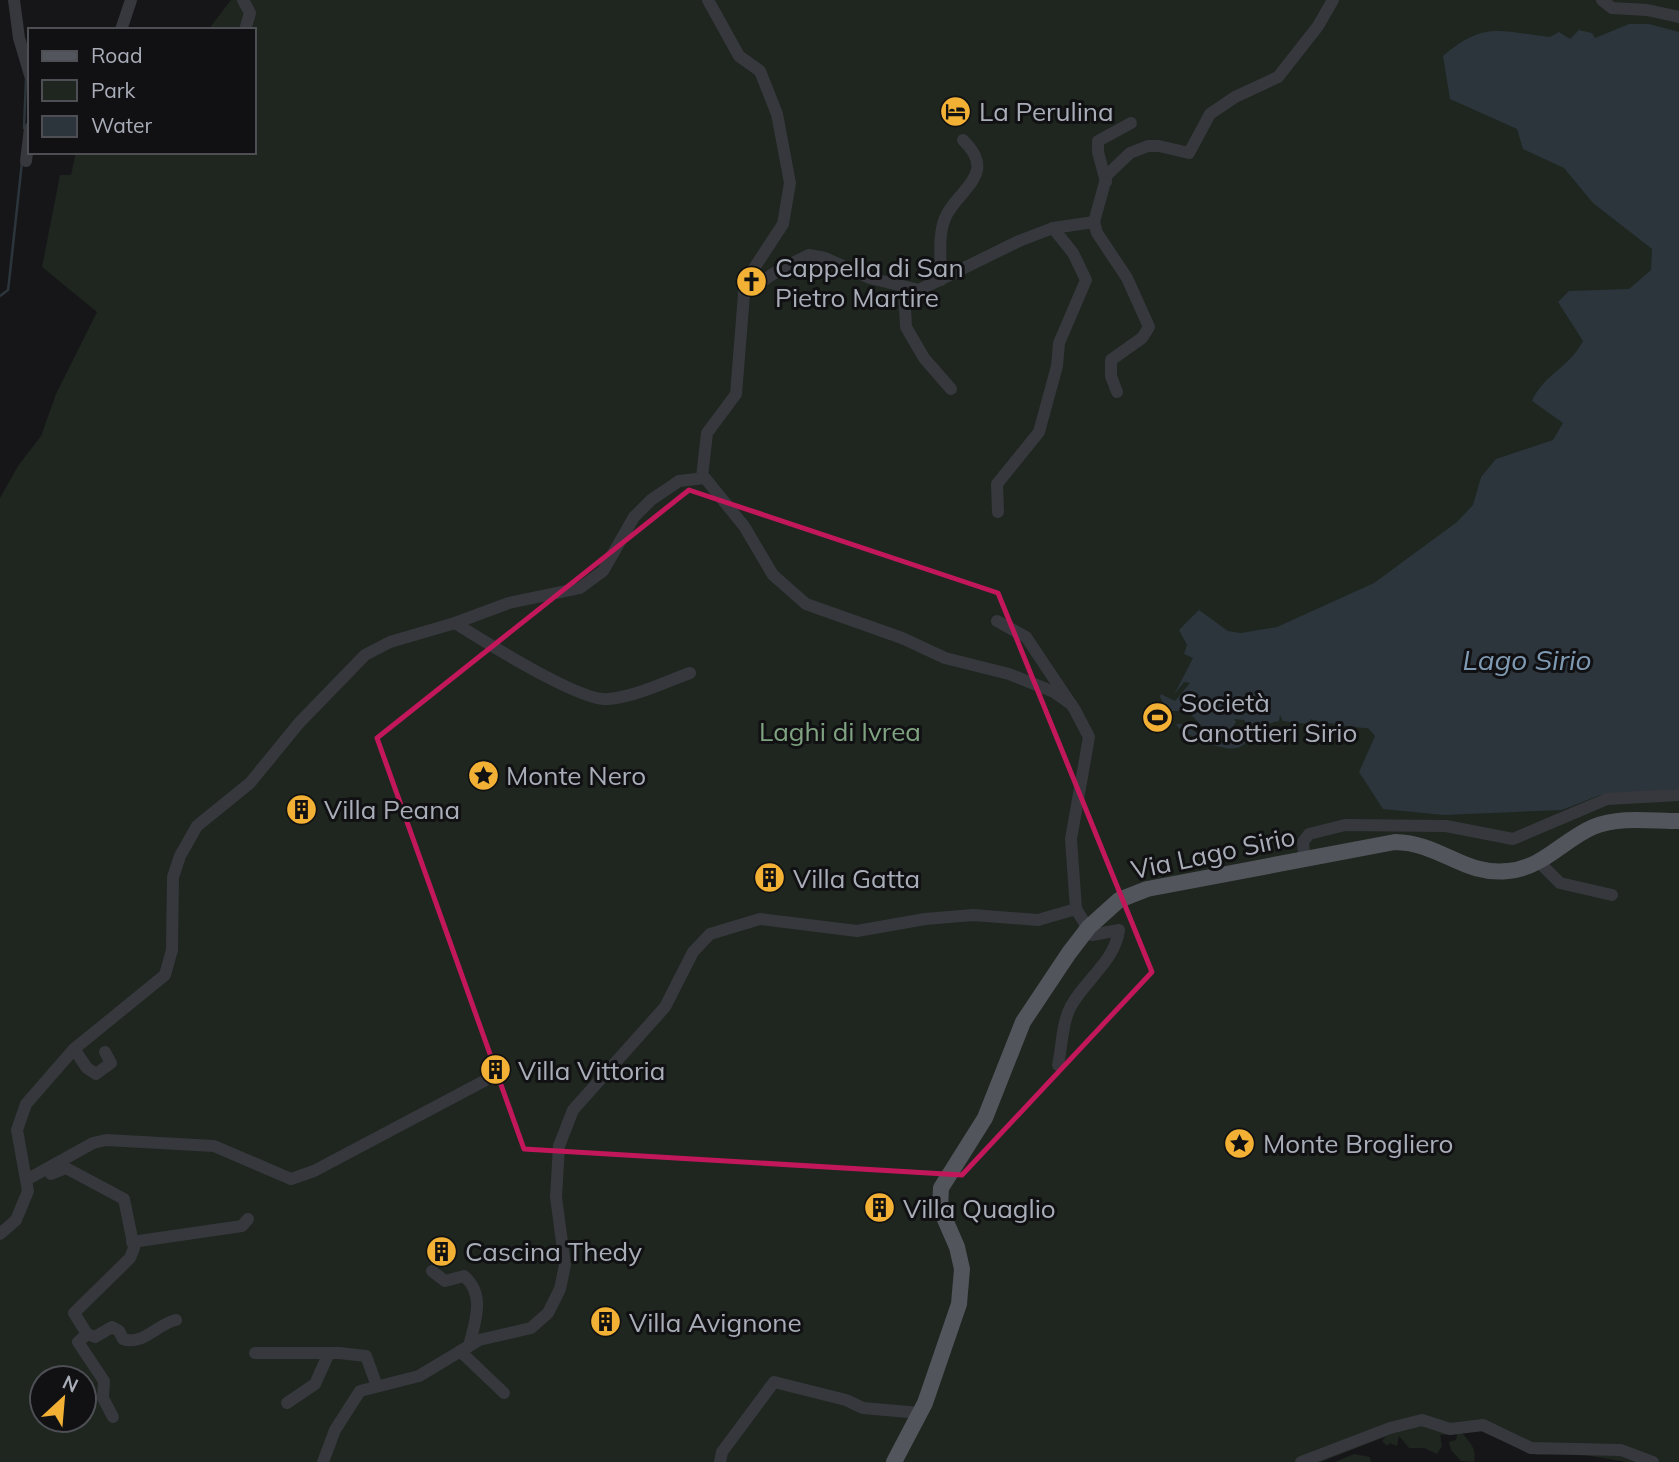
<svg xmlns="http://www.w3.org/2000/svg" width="1679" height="1462" font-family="Mulish,sans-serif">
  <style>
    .green { fill: #1e261f; fill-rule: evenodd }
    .water { fill: #2c353c }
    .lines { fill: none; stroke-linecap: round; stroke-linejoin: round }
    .stream { stroke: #2c353c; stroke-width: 2.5 }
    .minor { stroke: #37383d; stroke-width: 12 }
    .major { stroke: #53555c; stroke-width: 16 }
    .marked { fill: none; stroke: #c2185b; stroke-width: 5; stroke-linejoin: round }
    .labels { text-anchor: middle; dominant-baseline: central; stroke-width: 6; stroke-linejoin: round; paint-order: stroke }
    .poi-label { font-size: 26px; fill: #a8adb8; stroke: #111113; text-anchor: start }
    .park-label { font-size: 26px; fill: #7fa381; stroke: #111113 }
    .street-label { font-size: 26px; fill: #a8adb8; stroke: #111113 }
    .water-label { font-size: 28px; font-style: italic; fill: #7f9bb3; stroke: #111113 }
  </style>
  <rect width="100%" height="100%" fill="#161618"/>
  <!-- green -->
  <g class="green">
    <path d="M231 0H1679V1462H1627L1572 1453 1537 1455 1480 1431 1462 1433C1470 1442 1477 1449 1474 1462L1461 1461 1451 1450 1449 1442 1456 1440 1457 1434 1440 1435 1442 1446 1437 1454 1424 1448H1409L1399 1436 1397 1446 1390 1443 1387 1446 1382 1441 1385 1437 1321 1462H0V498L18 466 41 436 56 394 97 312 42 267 60 175H71L76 152H254V30H208ZM42 1378H84V1420H42Z"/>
    <polygon points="1354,1454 1370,1457 1371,1462 1335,1462"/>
  </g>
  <!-- water -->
  <path class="water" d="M1629 24H1649L1679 32V789L1600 795 1562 810 1444 815 1383 809 1359 772 1375 736 1368 728C1362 729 1314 721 1311 719L1308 724 1283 721 1280 715 1279 721C1241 728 1257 766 1199 739 1190 735 1181 733 1176 724H1184C1207 740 1225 756 1249 727L1244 720 1234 719 1236 722 1225 738C1204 734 1201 723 1187 711H1168L1160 697 1161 694 1175 701 1190 683 1184 682 1174 695 1193 658 1184 654 1187 645 1179 630 1199 610 1228 631 1241 633 1277 627 1374 583 1457 522 1473 505 1481 477 1496 459 1553 440 1563 423 1532 401C1544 374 1569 368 1583 341L1558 302 1569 291 1629 289 1651 270 1652 249 1593 203 1564 168 1523 149 1517 129 1450 99 1443 56C1485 20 1501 32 1550 37L1559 32 1570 39 1579 30 1592 33 1595 38Z"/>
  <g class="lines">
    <!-- stream -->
    <g class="stream">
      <polyline points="24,128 26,79"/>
      <polyline points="0,296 8,290 9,282 22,162"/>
    </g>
    <!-- minor -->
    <g class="minor">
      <polyline points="14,0 19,38 30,75"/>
      <polyline points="243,0 250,13 245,30"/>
      <polyline points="1602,0 1612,8 1647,10 1679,17"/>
      <polyline points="121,30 131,0"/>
      <polyline points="26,161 30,128"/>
      <polyline points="1106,182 1098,152 1098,141 1131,123"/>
      <path d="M941 280C941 260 937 232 947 214 962 187 997 173 963 140"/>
      <polyline points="904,287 906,327 924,358 951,389"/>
      <polyline points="746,292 782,268 809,255 825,258 870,278 919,290 1019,241 1053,228 1094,222"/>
      <polyline points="1117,392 1111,376 1111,360 1142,338 1149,327 1127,278 1097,233 1094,222 1107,175 1130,153 1148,146 1159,146 1189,153 1210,114 1235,97 1278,77 1318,26 1333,0"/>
      <polyline points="702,477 707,433 736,394 745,282 783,224 790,183 777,114 760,71 739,56 708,0"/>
      <polyline points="998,512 997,484 1039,432 1057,366 1059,343 1086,280 1073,253 1053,228"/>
      <polyline points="997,621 1026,637 1075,710 1089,737 1071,839 1076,909"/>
      <path d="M455 623C482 640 580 702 608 699 635 697 665 682 690 673"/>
      <polyline points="1304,854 1303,842 1309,834 1345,825 1446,826 1513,839 1607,799 1679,795"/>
      <polyline points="1539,862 1560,883 1612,895"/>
      <polyline points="74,1049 87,1068 96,1074 111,1063 105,1052"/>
      <path d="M1058 1065C1062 1047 1062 1022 1071 1006 1086 979 1115 961 1119 930L1092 935 1076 909"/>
      <path d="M51 1174 66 1168 124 1199 134 1248 130 1258 74 1313 87 1334 95 1337 112 1327 119 1331 123 1339C143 1346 157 1324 176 1320"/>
      <polyline points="28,1179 93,1143 106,1140 214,1146 291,1179 314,1171 484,1081"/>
      <polyline points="0,1234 16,1220 28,1191 17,1130 26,1104 74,1049 165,975 172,950 173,877 180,856 197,826 250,783 299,723 365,655 390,642 455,623 509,603 580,588 603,571 634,517 651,500 679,481 705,478 744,526 773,575 806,604 902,638 945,658 1009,674 1054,692 1071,704"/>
      <polyline points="132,1242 242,1226 248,1219"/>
      <path d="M432 1271 445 1281 464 1276C486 1295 475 1322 469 1346"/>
      <polyline points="87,1334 78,1342 104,1381 103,1398 113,1417"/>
      <polyline points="460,1351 504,1393"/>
      <polyline points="255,1353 339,1353 366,1356 377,1386"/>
      <polyline points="287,1403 315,1384 329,1353"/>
      <polyline points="323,1462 335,1430 360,1391 419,1376 479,1340 531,1328 548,1313 560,1289 565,1265 556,1197 559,1146 573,1110 665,1007 693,952 710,934 760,919 857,931 925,919 973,915 1038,920 1076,909"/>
      <polyline points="720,1462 722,1452 774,1382 846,1400 863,1408 920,1413"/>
      <polyline points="1301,1462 1390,1428 1422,1420 1450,1429 1483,1425 1531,1448 1621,1450 1653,1462"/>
    </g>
    <!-- major -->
    <path class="major" d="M894 1462 925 1403 959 1304 962 1269 957 1247 940 1208 941 1188 985 1118 1023 1022 1069 953 1089 927 1119 900 1147 889 1395 842C1441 843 1463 876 1508 871 1543 868 1563 840 1593 827 1620 816 1651 821 1679 821"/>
  </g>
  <!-- marked area -->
  <path class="marked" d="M689 490 998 593 1152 972 962 1175 524 1149 377 738Z"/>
  <!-- icons -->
  <defs>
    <symbol id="hotel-disc" viewBox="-11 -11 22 22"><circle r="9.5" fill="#f2b134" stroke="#111113"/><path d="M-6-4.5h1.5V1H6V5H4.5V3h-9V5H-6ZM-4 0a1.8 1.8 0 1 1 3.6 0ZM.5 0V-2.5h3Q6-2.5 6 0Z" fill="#111"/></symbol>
    <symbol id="church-disc" viewBox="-11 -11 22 22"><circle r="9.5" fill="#f2b134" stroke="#111113"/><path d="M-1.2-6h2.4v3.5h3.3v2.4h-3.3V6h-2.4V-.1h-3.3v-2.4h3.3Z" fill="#111"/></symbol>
    <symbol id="stadium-disc" viewBox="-11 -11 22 22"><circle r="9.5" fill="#f2b134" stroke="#111113"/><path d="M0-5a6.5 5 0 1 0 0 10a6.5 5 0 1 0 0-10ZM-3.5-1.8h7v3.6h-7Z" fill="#111"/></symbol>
    <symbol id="sight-disc" viewBox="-11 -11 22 22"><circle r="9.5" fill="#f2b134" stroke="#111113"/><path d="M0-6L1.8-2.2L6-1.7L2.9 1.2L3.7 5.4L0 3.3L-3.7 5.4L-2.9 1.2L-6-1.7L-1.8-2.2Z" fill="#111"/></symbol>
    <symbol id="building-disc" viewBox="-11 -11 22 22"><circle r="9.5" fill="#f2b134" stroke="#111113"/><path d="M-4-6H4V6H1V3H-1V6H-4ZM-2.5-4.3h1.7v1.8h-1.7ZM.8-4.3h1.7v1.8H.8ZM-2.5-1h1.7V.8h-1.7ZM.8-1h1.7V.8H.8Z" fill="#111"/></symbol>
  </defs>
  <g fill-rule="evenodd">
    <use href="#hotel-disc" x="938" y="94" width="35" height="35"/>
    <use href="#church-disc" x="734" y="264" width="35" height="35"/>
    <use href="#stadium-disc" x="1140" y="700" width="35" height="35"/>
    <use href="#sight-disc" x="466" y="758" width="35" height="35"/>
    <use href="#building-disc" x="284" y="792" width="35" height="35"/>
    <use href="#building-disc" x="752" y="860" width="35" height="35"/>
    <use href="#building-disc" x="478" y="1052" width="35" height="35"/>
    <use href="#sight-disc" x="1222" y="1126" width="35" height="35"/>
    <use href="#building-disc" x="862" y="1190" width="35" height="35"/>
    <use href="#building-disc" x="424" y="1234" width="35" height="35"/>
    <use href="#building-disc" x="588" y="1304" width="35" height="35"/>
  </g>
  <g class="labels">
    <!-- poi labels -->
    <g class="poi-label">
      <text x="979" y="111">La Perulina</text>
      <text x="775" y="267">Cappella di San<tspan x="775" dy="30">Pietro Martire</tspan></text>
      <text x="1181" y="702">Società<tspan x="1181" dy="30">Canottieri Sirio</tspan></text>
      <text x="506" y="775">Monte Nero</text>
      <text x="324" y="809">Villa Peana</text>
      <text x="793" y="878">Villa Gatta</text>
      <text x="518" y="1070">Villa Vittoria</text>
      <text x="1263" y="1143">Monte Brogliero</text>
      <text x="903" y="1208">Villa Quaglio</text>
      <text x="465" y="1251">Cascina Thedy</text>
      <text x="629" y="1322">Villa Avignone</text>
    </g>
    <!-- park labels -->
    <g class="park-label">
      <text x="840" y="731">Laghi di Ivrea</text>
    </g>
    <!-- street labels -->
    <g class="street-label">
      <text transform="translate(1213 853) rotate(-12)">Via Lago Sirio</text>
    </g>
    <!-- water labels -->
    <g class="water-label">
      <text x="1527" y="659">Lago Sirio</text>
    </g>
  </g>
  <!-- legend -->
  <rect x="28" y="28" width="228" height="126" fill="#111113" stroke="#4d4f55" stroke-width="2"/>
  <rect x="42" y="51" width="35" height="10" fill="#53555c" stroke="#4d4f55" stroke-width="2"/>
  <text x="91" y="63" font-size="21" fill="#a8adb8">Road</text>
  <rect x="42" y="80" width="35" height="21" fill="#1e261f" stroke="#4d4f55" stroke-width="2"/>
  <text x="91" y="98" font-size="21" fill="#a8adb8">Park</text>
  <rect x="42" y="116" width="35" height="21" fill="#2c353c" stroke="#4d4f55" stroke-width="2"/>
  <text x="91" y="133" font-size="21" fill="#a8adb8">Water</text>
  <!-- north arrow -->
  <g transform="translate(63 1399) rotate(26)"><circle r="33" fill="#111113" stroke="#4d4f55" stroke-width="2"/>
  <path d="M0-5L12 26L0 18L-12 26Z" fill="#f2b134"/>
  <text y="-10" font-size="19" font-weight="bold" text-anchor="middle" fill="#a8adb8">N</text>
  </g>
</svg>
